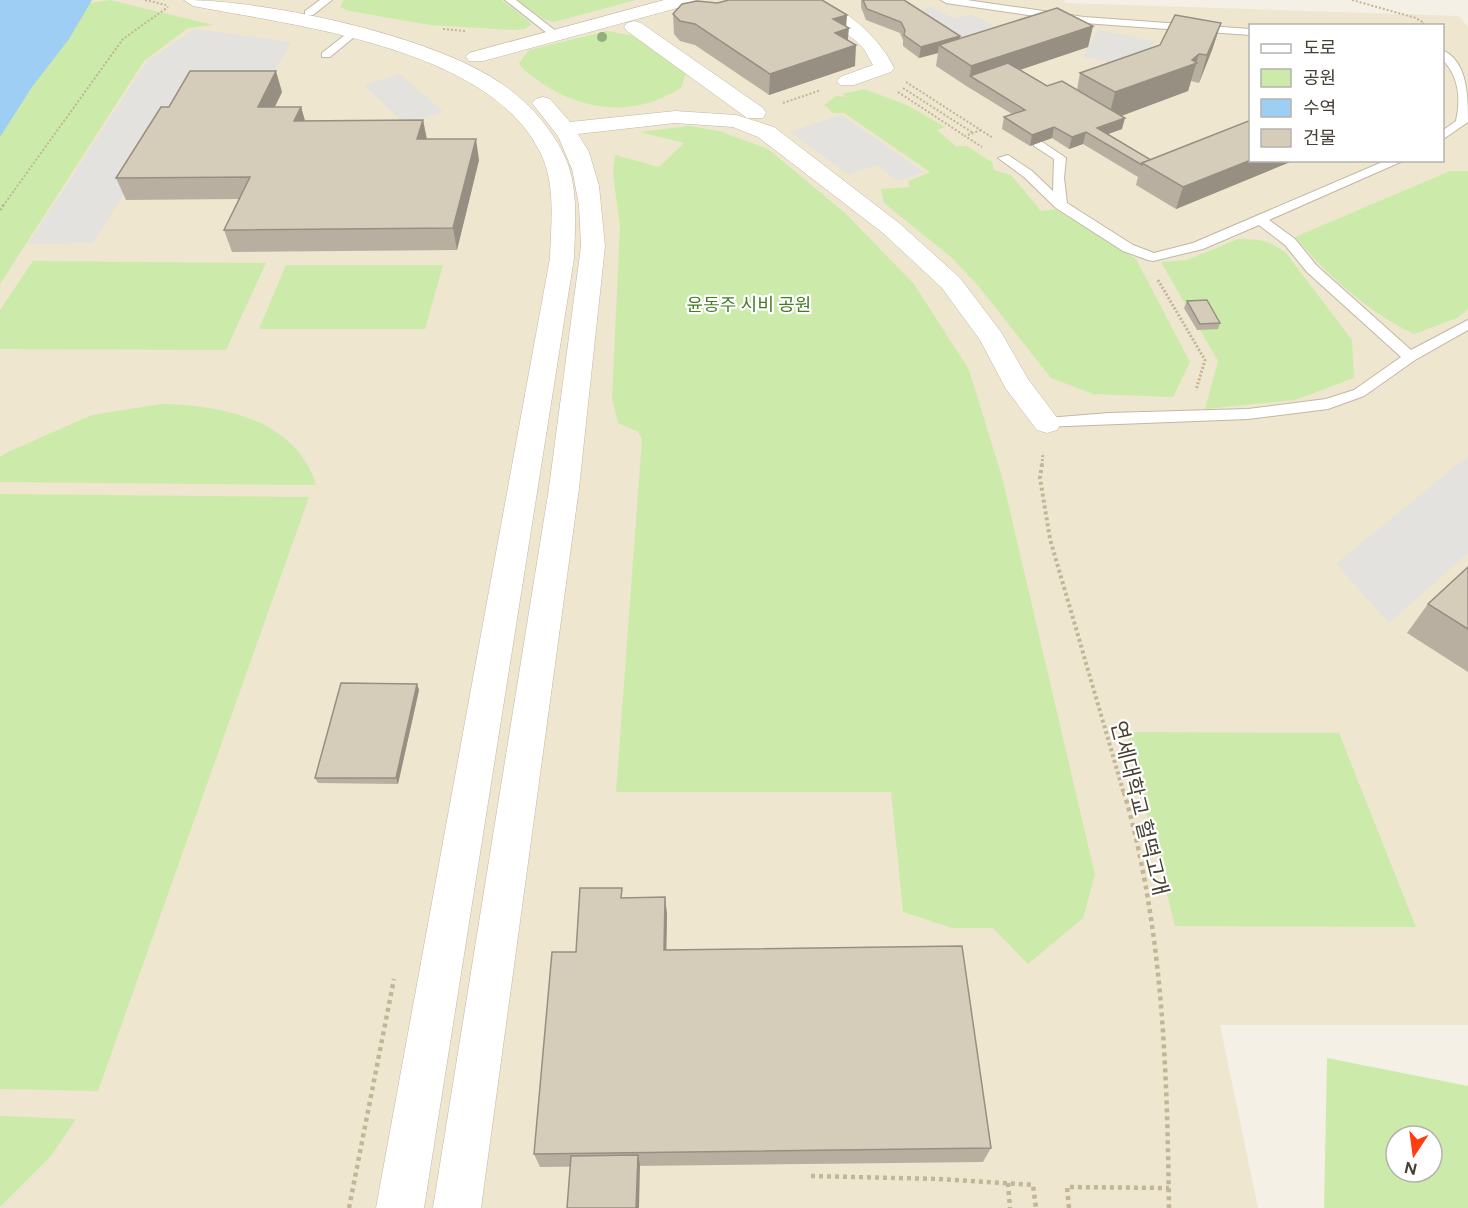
<svg xmlns="http://www.w3.org/2000/svg" width="1468" height="1208" font-family="Figtree,'Noto Sans KR',sans-serif">
  <style>
    .education { fill: #eee6ce; fill-rule: evenodd }
    .green { fill: #ccebab; fill-rule: evenodd }
    .parking { fill: #e4e2de }
    .water { fill: #9ecef4 }
    .lines { fill: none; stroke-linecap: round; stroke-linejoin: round }
    .lane-casing { stroke: #c0b8a7; stroke-width: 2 }
    .street-casing { stroke: #c0b8a7; stroke-width: 1 }
    .path-far3 { stroke: #c2b598; stroke-width: 2; stroke-dasharray: 2 2; stroke-linecap: butt }
    .path-far2 { stroke: #c2b598; stroke-width: 3; stroke-dasharray: 2 2; stroke-linecap: butt }
    .path-far1 { stroke: #c2b598; stroke-width: 4; stroke-dasharray: 3 3; stroke-linecap: butt }
    .path { stroke: #c2b598; stroke-width: 4.5; stroke-dasharray: 4 4; stroke-linecap: butt }
    .lane { fill: #fff; fill-rule: evenodd }
    .street { fill: #fff; fill-rule: evenodd }
    .tree { fill: #92b07b }
    .wall { fill: #b8afa0 }
    .shaded-wall { fill: #968f82 }
    .building { fill: #d6ccba; stroke: #968f82; stroke-width: 1.5 }
    .labels { text-anchor: middle; dominant-baseline: central; stroke-width: 4.5; stroke-linejoin: round; paint-order: stroke }
    .far-park-label { font-size: 18px; fill: #427c24; stroke: #fff }
    .street-label { font-size: 21px; fill: #474034; stroke: #fff }
  </style>
  <rect width="100%" height="100%" fill="#f4f0e5"/>
  <!-- education -->
  <path class="education" d="M80 0H1064L1065 3 1459 16 1468 27V1025H1220L1258 1208H0V112ZM1250 26H1442V160H1250Z"/>
  <!-- green -->
  <g class="green">
    <polygon points="110,0 213,25 188,28 144,61 0,284 0,118 76,5"/>
    <polygon points="344,0 502,0 532,24 525,29 513,30 430,25 349,11 340,7"/>
    <polygon points="517,0 636,0 554,22 543,19"/>
    <path d="M607 31 640 37 686 73 681 88C636 116 588 113 543 84 535 78 524 72 519 63L529 50Z"/>
    <polygon points="864,89 907,105 945,127 937,130 956,146 967,146 992,162 994,170 1011,175 1041,211 1055,209 1136,259 1190,362 1173,397 1093,394 1051,378 980,288 952,258 884,203 881,189 910,187 908,181 930,172 844,113 833,113 824,105 836,96 847,97 842,94"/>
    <polygon points="690,126 719,131 768,149 845,213 914,284 969,370 1002,477 1095,875 1083,918 1028,964 993,928 952,928 903,912 891,792 616,792 642,439 638,432 618,423 612,399 620,226 613,174 615,155 659,167 684,143 640,132"/>
    <path d="M1450 171H1468V309L1457 318 1414 334C1368 312 1328 276 1295 237Z"/>
    <path d="M1238 239C1257 239 1271 240 1286 253L1352 340 1354 378 1295 400 1205 409 1218 361 1161 262 1187 260Z"/>
    <polygon points="33,261 266,263 226,350 0,349 0,310"/>
    <polygon points="286,265 443,265 425,329 259,329"/>
    <path d="M161 404C221 405 296 419 316 485L0 482V457L8 452 92 415Z"/>
    <polygon points="0,494 309,497 98,1091 0,1089"/>
    <polygon points="1126,732 1339,733 1416,927 1175,926"/>
    <path d="M1327 1058 1468 1086V1208H1324ZM1396 1136H1432V1172H1396Z"/>
    <polygon points="0,1116 76,1119 51,1156 0,1207"/>
  </g>
  <!-- parking -->
  <g class="parking">
    <polygon points="931,6 954,19 971,14 995,26 957,39 911,13"/>
    <polygon points="195,29 291,42 272,76 197,77 93,243 28,244 147,61"/>
    <polygon points="1098,30 1154,41 1141,68 1083,57"/>
    <polygon points="400,74 443,112 405,124 364,85"/>
    <polygon points="841,115 924,172 898,181 876,165 849,175 790,132"/>
    <polygon points="1468,456 1468,553 1389,623 1336,564"/>
  </g>
  <!-- water -->
  <polygon class="water" points="0,0 92,0 69,39 32,87 0,137"/>
  <g class="lines">
    <defs>
      <g id="lane">
        <polygon points="320,0 332,0 313,15 305,15 305,11"/>
        <polygon points="505,0 516,0 561,35 552,37"/>
        <polygon points="941,0 967,0 1084,17 1250,29 1250,35 1084,23 946,3"/>
        <polygon points="350,31 359,33 330,57 322,57 322,53"/>
        <path d="M1442 50C1468 61 1468 97 1468 122L1442 140V131L1456 121C1461 99 1459 76 1442 59Z"/>
        <polygon points="1038,139 1066,158 1064,178 1067,203 1133,245 1154,253 1193,243 1387,160 1405,160 1269,220 1295,239 1317,266 1411,350 1468,320 1468,330 1415,360 1364,396 1328,409 1248,419 1041,427 1039,423 1047,418 1109,413 1248,409 1326,399 1354,390 1401,357 1307,272 1285,245 1259,225 1203,249 1153,261 1148,260 1123,251 1056,208 1024,177 998,158 1008,155 1032,171 1053,191 1054,159 1034,146 1034,140"/>
      </g>
      <g id="street">
        <path d="M184 0C267 0 434 36 502 84 528 102 550 126 564 155 579 185 575 225 574 258L424 1208H376L550 258C551 225 556 185 541 154 491 48 297 26 193 6Z"/>
        <polygon points="664,0 694,0 692,4 483,61 469,61 466,57 469,53"/>
        <path d="M797 0C804 0 813 0 820 1 850 11 881 40 894 68L891 72 854 85H840L837 81 840 77 873 65 864 49 855 40Z"/>
        <polygon points="634,21 641,23 763,108 766,113 763,118 747,118 627,31 624,27 627,23"/>
        <polygon points="543,97 550,99 570,122 675,111 736,115 774,127 899,223 960,278 1001,332 1028,379 1061,423 1057,430 1047,433 1037,430 1006,389 980,340 942,288 883,233 758,137 733,127 675,123 578,134 589,152 599,186 605,246 579,488 481,1208 433,1208 549,488 581,246 579,205 572,169 558,136 532,103 536,99"/>
      </g>
    </defs>
    <!-- lane casing -->
    <use href="#lane" class="lane-casing"/>
    <!-- street casing -->
    <use href="#street" class="street-casing"/>
    <!-- path-far3 -->
    <g class="path-far3">
      <polyline points="145,0 166,5"/>
      <polyline points="1352,0 1416,18 1424,23 1419,26"/>
      <polyline points="443,29 465,31"/>
      <polyline points="906,82 993,138"/>
      <polyline points="903,88 973,133"/>
      <polyline points="898,92 965,136"/>
      <polyline points="783,103 821,90"/>
      <polyline points="981,130 965,136 982,147"/>
      <polyline points="3,206 123,39 168,7"/>
    </g>
    <!-- path-far2 -->
    <g class="path-far2">
      <polyline points="0,210 4,204"/>
      <polyline points="1158,280 1205,360 1196,390"/>
      <polyline points="1042,465 1043,453"/>
    </g>
    <!-- path-far1 -->
    <polyline class="path-far1" points="1042,464 1040,478 1050,539 1124,794"/>
    <!-- path -->
    <g class="path">
      <path d="M1124 792C1163 928 1167 1068 1169 1208"/>
      <polyline points="811,1176 939,1179 1033,1185 1036,1208"/>
      <polyline points="1008,1183 1010,1208"/>
      <polyline points="349,1208 394,979"/>
      <polyline points="1069,1208 1067,1187 1169,1188"/>
    </g>
    <!-- lane -->
    <use href="#lane" class="lane"/>
    <!-- street -->
    <use href="#street" class="street"/>
  </g>
  <!-- trees -->
  <circle class="tree" cx="602" cy="37" r="5"/>
  <!-- wall -->
  <g class="wall">
    <polygon points="861,0 904,0 960,39 1093,26 1088,47 1019,70 1047,86 1077,90 1080,73 1160,45 1221,23 1212,50 1199,83 1191,81 1188,91 1122,115 1122,129 1108,134 1151,160 1295,160 1176,209 1136,185 1138,177 1083,144 1069,149 1052,138 1030,146 1002,129 1004,117 1012,114 968,87 936,66 938,53 919,58 903,46 903,40 900,33 866,20 861,7"/>
    <polygon points="673,14 846,27 848,40 855,66 769,95 695,45 680,41 674,34"/>
    <polygon points="282,92 275,107 301,107 305,121 423,120 427,139 479,160 457,250 232,252 224,230 239,199 126,200 116,178 169,107"/>
    <polygon points="1187,301 1220,323 1218,329 1197,330 1184,308"/>
    <polygon points="1468,567 1468,672 1407,633 1428,604"/>
    <polygon points="417,684 419,690 398,784 318,783 315,778"/>
    <polygon points="665,897 667,915 666,950 991,1148 983,1162 540,1167 534,1154 576,952 624,898"/>
  </g>
  <!-- shaded-wall -->
  <g class="shaded-wall">
    <polygon points="847,15 846,29 849,28 847,48 856,45 855,66 769,95 770,74 833,19"/>
    <polygon points="1221,23 1212,50 1199,83 1207,55"/>
    <polygon points="1093,26 1088,47 981,83 970,76 971,66"/>
    <polygon points="960,36 959,47 939,45 938,53 919,58 921,47"/>
    <polygon points="1199,54 1188,91 1108,121 1115,92 1192,60"/>
    <polygon points="276,71 282,92 264,128 258,107"/>
    <polygon points="301,107 307,128 294,121"/>
    <polygon points="1125,118 1122,129 1097,138 1097,128"/>
    <polygon points="423,120 427,141 417,139"/>
    <polygon points="1054,127 1052,138 1030,146 1032,135"/>
    <polygon points="1086,132 1083,144 1069,149 1072,137"/>
    <polygon points="476,139 479,160 457,250 453,228"/>
    <polygon points="1251,160 1295,160 1176,209 1183,187"/>
    <polygon points="417,684 419,690 398,784 396,778"/>
    <polygon points="665,897 667,915 666,967 664,950"/>
    <polygon points="638,1155 640,1165 639,1208 636,1208"/>
  </g>
  <!-- building -->
  <g class="building">
    <polygon points="729,0 822,0 847,15 833,19 849,28 835,33 856,45 770,74 695,24 680,21 673,14 682,4 697,1 717,3"/>
    <polygon points="863,0 904,0 960,36 921,47 904,35 905,30 901,22 867,9"/>
    <polygon points="1057,8 1093,26 971,66 939,45"/>
    <polygon points="1175,15 1221,23 1207,55 1199,54 1192,60 1197,63 1115,92 1080,73 1160,45"/>
    <polygon points="1008,63 1047,86 1062,81 1125,118 1097,128 1151,160 1142,163 1142,165 1086,132 1072,137 1054,127 1032,135 1004,117 1025,110 970,76"/>
    <polygon points="190,71 276,71 258,107 301,107 294,121 423,120 417,139 476,139 453,228 224,230 250,177 116,178 161,107 169,107"/>
    <polygon points="1251,120 1251,160 1183,187 1142,163"/>
    <polygon points="1207,300 1220,323 1200,324 1187,301"/>
    <polygon points="1468,567 1468,629 1428,604"/>
    <polygon points="341,683 417,684 396,778 315,778"/>
    <polygon points="580,888 622,888 621,898 665,897 664,950 962,946 991,1148 534,1154 552,952 576,952"/>
    <polygon points="638,1155 636,1208 567,1208 571,1156"/>
  </g>
  <g class="labels">
    <!-- far-park labels -->
    <g class="far-park-label">
      <text x="749" y="305">윤동주 시비 공원</text>
    </g>
    <!-- street labels -->
    <g class="street-label">
      <text transform="translate(1140 808) rotate(76)">연세대학교 헐떡고개</text>
    </g>
  </g>
  <!-- legend -->
  <rect x="1249" y="24" width="195" height="138" fill="#ffffff" stroke="#b5b3ae" stroke-width="1.5"/>
  <rect x="1261" y="44" width="30" height="9" fill="#ffffff" stroke="#b5b3ae" stroke-width="1.5"/>
  <text x="1303" y="54" font-size="18" fill="#474034">도로</text>
  <rect x="1261" y="69" width="30" height="18" fill="#ccebab" stroke="#b5b3ae" stroke-width="1.5"/>
  <text x="1303" y="84" font-size="18" fill="#474034">공원</text>
  <rect x="1261" y="99" width="30" height="18" fill="#9ecef4" stroke="#b5b3ae" stroke-width="1.5"/>
  <text x="1303" y="114" font-size="18" fill="#474034">수역</text>
  <rect x="1261" y="129" width="30" height="18" fill="#d6ccba" stroke="#b5b3ae" stroke-width="1.5"/>
  <text x="1303" y="144" font-size="18" fill="#474034">건물</text>
  <!-- north arrow -->
  <g transform="translate(1414 1154) rotate(193)"><circle r="28" fill="#ffffff" stroke="#b5b3ae" stroke-width="1.5"/>
  <path d="M0-4.5L10 22L0 15L-10 22Z" fill="#ff3d11"/>
  <text y="-9" font-size="16" font-weight="bold" text-anchor="middle" fill="#474034">N</text>
  </g>
</svg>
